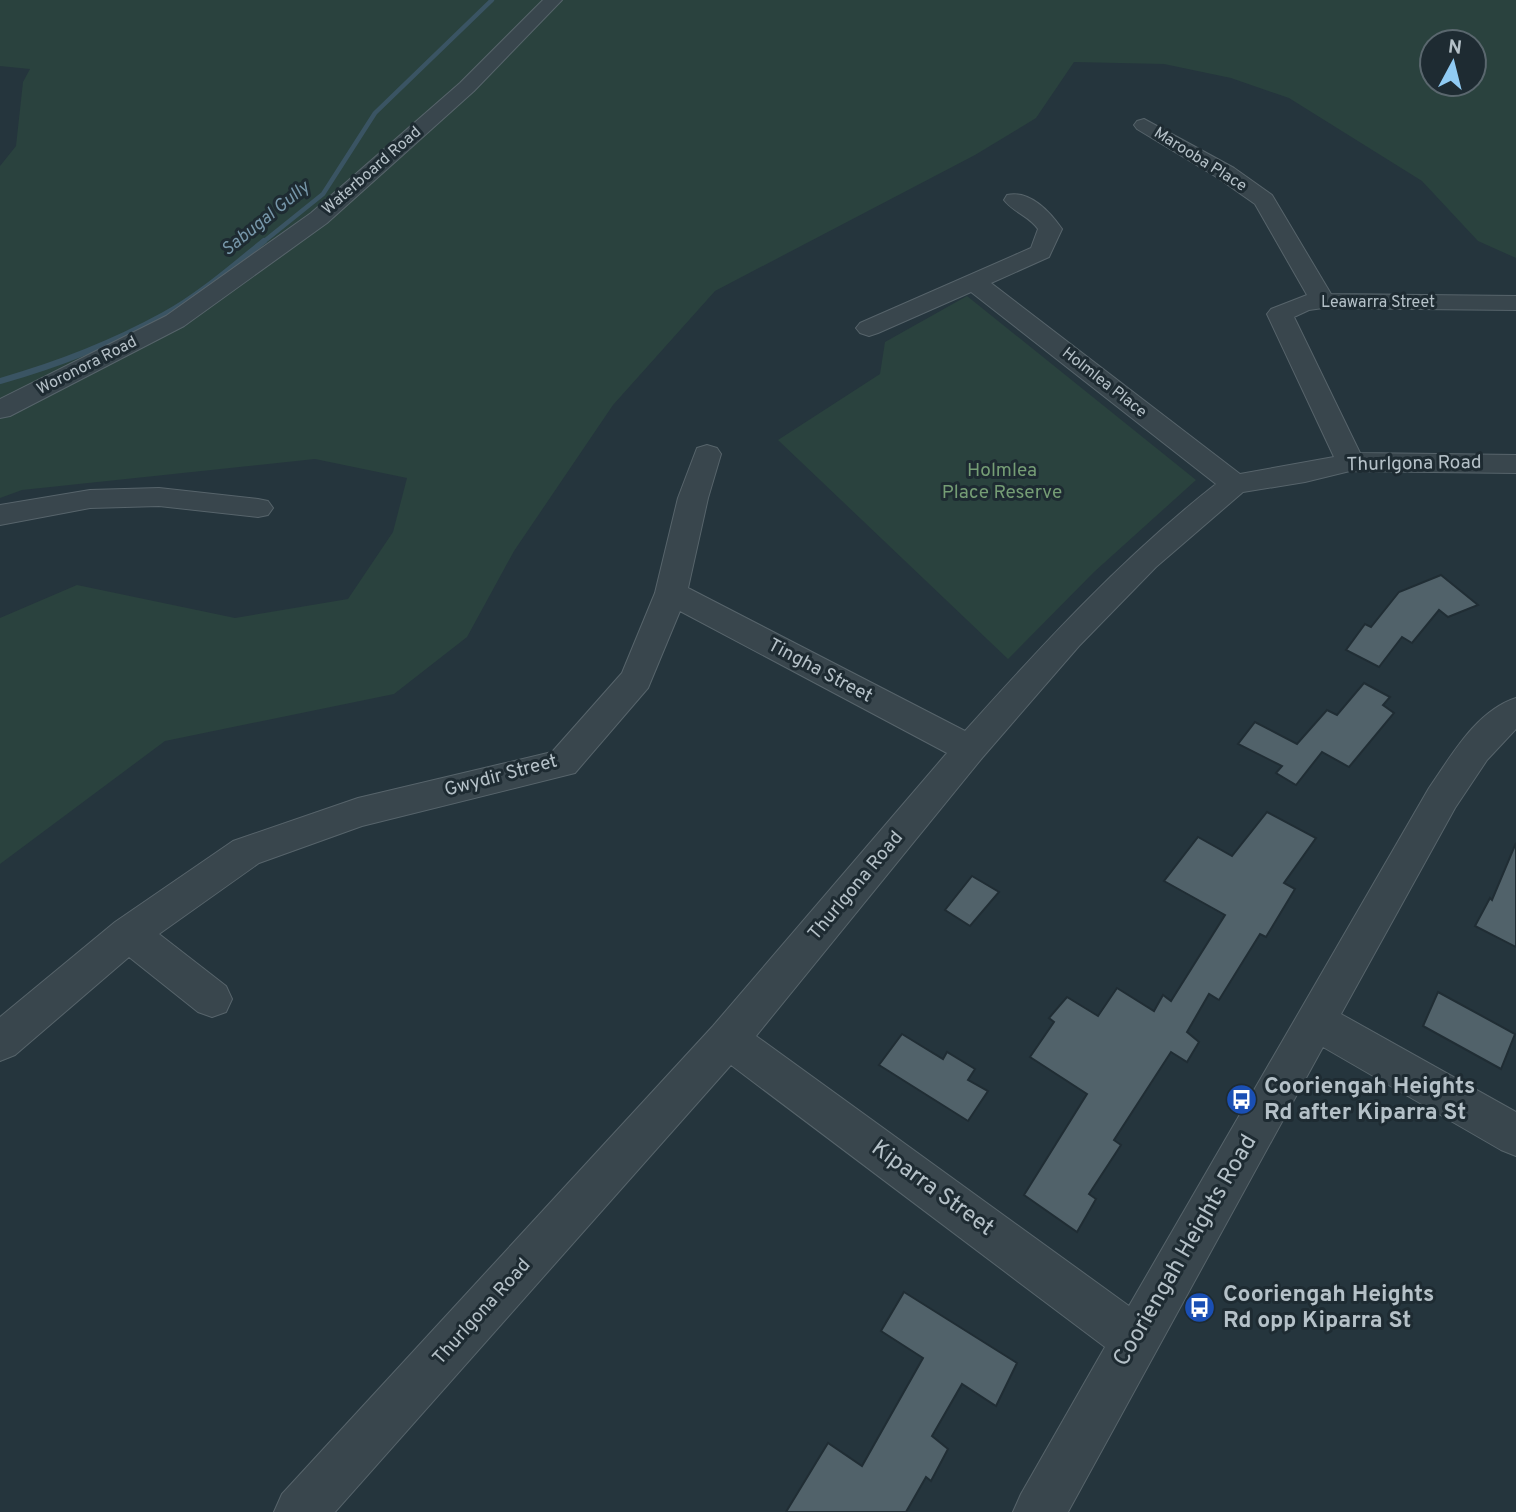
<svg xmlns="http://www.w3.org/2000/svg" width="1516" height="1512" font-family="Overpass,sans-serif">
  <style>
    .green { fill: #2a423e; fill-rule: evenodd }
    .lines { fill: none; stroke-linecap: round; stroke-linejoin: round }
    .stream-far1 { stroke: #3a5463; stroke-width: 4.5 }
    .stream { stroke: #3a5463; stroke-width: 6 }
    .building { fill: #51626a; stroke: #202d34; stroke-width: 2 }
    .minor-casing { stroke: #57646b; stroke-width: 2 }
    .minor { fill: #39464d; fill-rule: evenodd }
    .labels { text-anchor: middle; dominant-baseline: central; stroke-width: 6; stroke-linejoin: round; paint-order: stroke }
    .far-street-label { font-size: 16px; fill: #b5c1c8; stroke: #1e2b32 }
    .far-water-label { font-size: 18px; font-style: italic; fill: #7797aa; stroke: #1e2b32 }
    .street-label { font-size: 19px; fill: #b5c1c8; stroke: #1e2b32 }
    .park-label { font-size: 19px; fill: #759d75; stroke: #1e2b32 }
    .near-poi-label { font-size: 23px; font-weight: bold; fill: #b5c1c8; stroke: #1e2b32; text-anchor: start }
    .near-street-label { font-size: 23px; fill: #b5c1c8; stroke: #1e2b32 }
  </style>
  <rect width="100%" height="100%" fill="#25353d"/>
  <!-- green -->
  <g class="green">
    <path d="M0 0H1516V258L1478 241 1422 181 1289 98 1231 78 1164 64 1074 62 1036 118 975 155 715 291 613 405 514 551 467 637 394 694 165 741 0 864V618L77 585 235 618 348 599 393 532 407 478 315 459 22 490 0 498V166L16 146 23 82 30 69 0 66ZM1432 42H1474V84H1432Z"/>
    <polygon points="967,296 1196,480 1094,572 1008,659 778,440 880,374 885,342"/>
  </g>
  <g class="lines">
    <!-- stream-far1 -->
    <polyline class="stream-far1" points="262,243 323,194 375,113 492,0"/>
    <!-- stream -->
    <path class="stream" d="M0 381C57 365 113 343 164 315 200 295 232 267 264 241"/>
  </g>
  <!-- building -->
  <g class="building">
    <polygon points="1441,575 1478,605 1448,617 1439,610 1412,643 1402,637 1379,667 1346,650 1365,624 1371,627 1399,592"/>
    <polygon points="1364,683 1390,697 1383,705 1394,713 1349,767 1322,752 1296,785 1276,773 1282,766 1238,744 1255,722 1297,744 1327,710 1337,715"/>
    <polygon points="1267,812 1316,838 1284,883 1295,889 1266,937 1260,934 1219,1000 1209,994 1187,1032 1199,1042 1187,1062 1171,1052 1114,1140 1121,1145 1089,1194 1096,1199 1077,1232 1024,1195 1087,1094 1030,1057 1054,1022 1049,1018 1067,997 1098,1016 1117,988 1154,1011 1163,995 1171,1001 1225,915 1164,881 1198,837 1232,856"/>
    <polygon points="1516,843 1516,947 1475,926 1490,898 1492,900"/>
    <polygon points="972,876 999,892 970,926 945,910"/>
    <polygon points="1438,992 1515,1034 1501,1069 1423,1026"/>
    <polygon points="902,1034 943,1059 947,1052 975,1069 968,1080 988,1091 968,1121 879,1065"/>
    <polygon points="904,1292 1017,1363 996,1406 962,1384 932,1436 948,1449 931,1481 926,1477 906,1512 786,1512 828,1443 862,1466 923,1358 881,1331"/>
  </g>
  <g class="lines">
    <defs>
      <g id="minor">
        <polygon points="543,0 562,0 474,91 327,223 184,326 10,416 0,418 0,399 166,316 311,213 460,83"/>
        <path d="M1144 119 1234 168 1272 195 1331 294 1516 296V310L1323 308 1309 310 1294 317 1360 453 1516 455V473L1350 471 1305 482 1243 492 1156 567 1079 646 982 758 756 1036 1129 1306 1429 788C1452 755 1476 711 1516 698V729L1487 760 1455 808 1341 1014 1516 1112V1156L1501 1150 1323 1047 1068 1512H1013L1021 1494 1105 1347 731 1065 335 1512H274L282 1494 713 1026 947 753 680 611 648 688 575 773 362 826 259 863 159 934 226 986 232 999 226 1012 212 1017 198 1012 129 957 15 1055 0 1061V1017L115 922 233 841 358 798 552 752 622 673 655 593 678 498 697 448 707 445 717 448 721 454 708 498 688 588 965 731C1044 643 1123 557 1216 484L971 292 878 333 869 336 860 333 856 328 860 323 1031 248 1038 229C1029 216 1013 212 1004 200L1007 195C1030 190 1050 212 1062 229L1049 257 991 283 1240 474 1334 457 1267 314 1271 309 1307 295 1255 204 1218 178 1137 129 1134 125 1137 121Z"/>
        <polygon points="159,488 258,499 268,501 273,508 268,515 258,517 159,506 90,508 0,525 0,505 90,490"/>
      </g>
    </defs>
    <!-- minor casing -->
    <use href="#minor" class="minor-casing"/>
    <!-- minor -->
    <use href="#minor" class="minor"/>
  </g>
  <!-- icons -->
  <defs>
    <symbol id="bus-disc" viewBox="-11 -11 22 22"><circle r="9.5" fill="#1a4fb4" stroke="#1e2b32"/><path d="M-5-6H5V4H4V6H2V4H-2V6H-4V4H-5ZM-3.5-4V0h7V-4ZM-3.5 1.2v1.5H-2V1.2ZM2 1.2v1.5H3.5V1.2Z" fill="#fff"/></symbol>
  </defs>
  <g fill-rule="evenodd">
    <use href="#bus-disc" x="1224" y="1082" width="35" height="35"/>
    <use href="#bus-disc" x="1182" y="1290" width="35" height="35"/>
  </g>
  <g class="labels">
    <!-- far-street labels -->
    <g class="far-street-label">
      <text transform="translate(1200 160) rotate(32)">Marooba Place</text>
      <text transform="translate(372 171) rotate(-41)">Waterboard Road</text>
      <text x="1378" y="303">Leawarra Street</text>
      <text transform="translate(87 366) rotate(-27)">Woronora Road</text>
      <text transform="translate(1104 383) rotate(38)">Holmlea Place</text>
    </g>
    <!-- far-water labels -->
    <g class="far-water-label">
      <text transform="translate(266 219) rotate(-39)">Sabugal Gully</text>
    </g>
    <!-- street labels -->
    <g class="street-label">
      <text transform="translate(1414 464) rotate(-1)">Thurlgona Road</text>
      <text transform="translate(820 671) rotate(28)">Tingha Street</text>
      <text transform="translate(501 776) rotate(-15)">Gwydir Street</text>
      <text transform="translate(856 886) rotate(-50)">Thurlgona Road</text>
      <text transform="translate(482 1312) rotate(-48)">Thurlgona Road</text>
    </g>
    <!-- park labels -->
    <g class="park-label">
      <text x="1002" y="471">Holmlea<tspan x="1002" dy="22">Place Reserve</tspan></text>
    </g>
    <!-- near-poi labels -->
    <g class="near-poi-label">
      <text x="1264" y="1087">Cooriengah Heights<tspan x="1264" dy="26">Rd after Kiparra St</tspan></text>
      <text x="1223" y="1295">Cooriengah Heights<tspan x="1223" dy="26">Rd opp Kiparra St</tspan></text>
    </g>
    <!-- near-street labels -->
    <g class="near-street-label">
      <text transform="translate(932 1189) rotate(36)">Kiparra Street</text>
      <text transform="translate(1186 1251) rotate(-60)">Cooriengah Heights Road</text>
    </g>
  </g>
  <!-- north arrow -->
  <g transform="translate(1453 63) rotate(7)"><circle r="33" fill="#1e2b32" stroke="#5a676e" stroke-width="2"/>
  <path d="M0-5L12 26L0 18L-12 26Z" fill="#90cbf3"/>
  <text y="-10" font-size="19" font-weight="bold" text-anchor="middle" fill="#b5c1c8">N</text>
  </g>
</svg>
